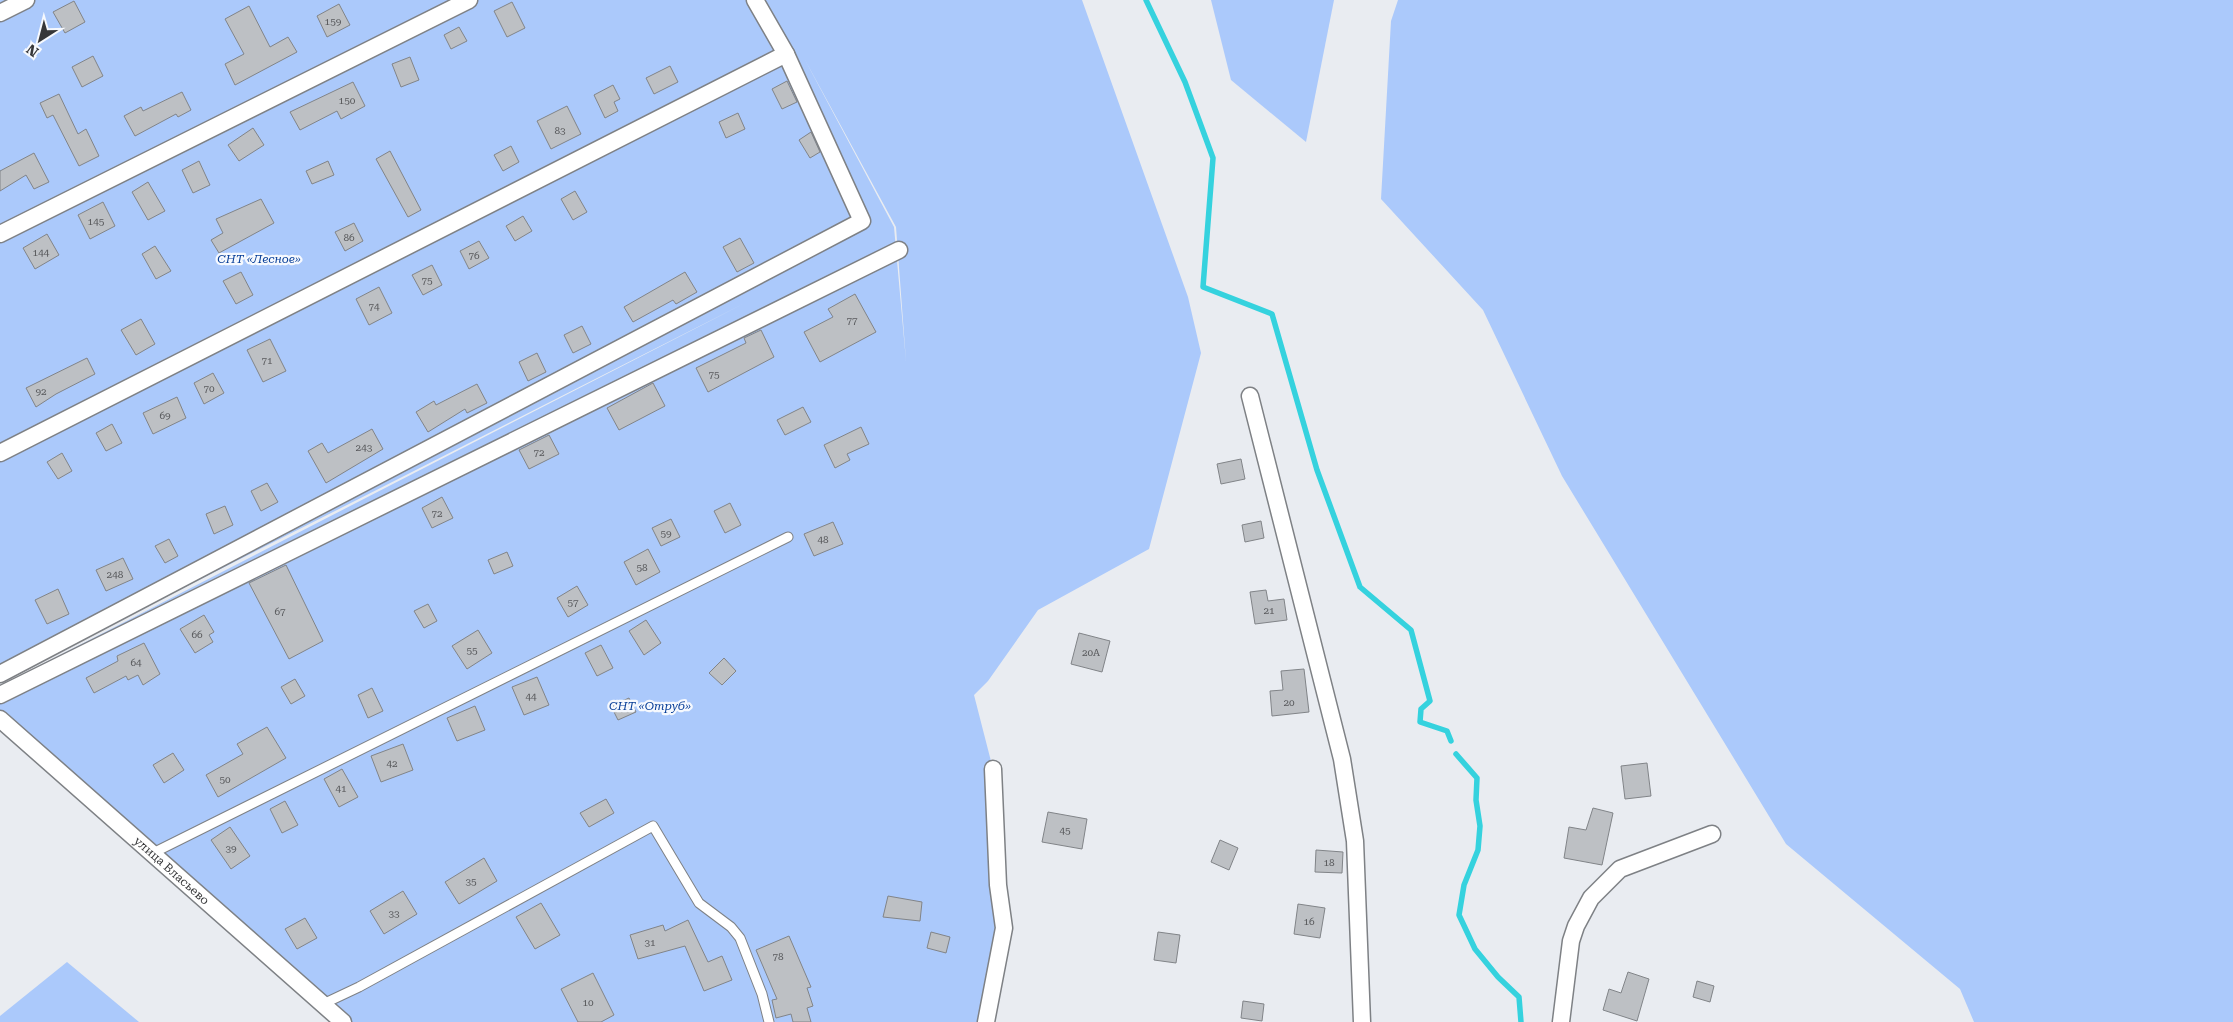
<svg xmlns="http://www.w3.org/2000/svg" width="2233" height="1022" font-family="'Roboto Serif',serif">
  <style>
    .green { fill: #abc9fb; fill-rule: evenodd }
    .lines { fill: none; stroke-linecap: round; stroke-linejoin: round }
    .stream { stroke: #35d2de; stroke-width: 5.5 }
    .building { fill: #bdc0c4; stroke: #818488 }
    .service-casing { stroke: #7e8185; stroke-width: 11 }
    .minor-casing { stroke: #7e8185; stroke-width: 19 }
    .service { stroke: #fff; stroke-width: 9 }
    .minor { stroke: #fff; stroke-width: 16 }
    .labels { text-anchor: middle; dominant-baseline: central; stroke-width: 4.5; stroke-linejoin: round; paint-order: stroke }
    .number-label { font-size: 10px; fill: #58595c }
    .park-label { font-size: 12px; font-style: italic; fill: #083f98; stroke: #f6f9fe }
    .street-label { font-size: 12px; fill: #363739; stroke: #f6f9fe }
  </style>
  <rect width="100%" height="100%" fill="#e9ecf1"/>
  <!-- green -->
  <g class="green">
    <path d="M0 0H1082L1188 297 1201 353 1149 549 1038 610 988 681 974 695 993 769 1004 928 986 1022H343L0 716V686L745 303 0 681ZM804 58 896 227 906 361 894 227Z"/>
    <polygon points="1211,0 1334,0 1306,142 1231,80"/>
    <polygon points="1398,0 2233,0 2233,1022 1974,1022 1960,989 1786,844 1562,476 1483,310 1381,199 1391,21"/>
    <polygon points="67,962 139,1022 0,1022 0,1016"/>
  </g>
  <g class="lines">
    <!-- stream -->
    <g class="stream">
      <polyline points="1146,0 1185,82 1213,158 1203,287 1272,314 1317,470 1360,587 1411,630 1430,701 1421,709 1420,722 1447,731 1451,741"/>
      <polyline points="1456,754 1477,778 1476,800 1480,826 1478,850 1464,885 1459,915 1475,949 1498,977 1519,997 1521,1022"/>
    </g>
  </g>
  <!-- building -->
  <g class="building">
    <polygon points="74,1 85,22 65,33 53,12"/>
    <polygon points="512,2 525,28 507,37 494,11"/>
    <polygon points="339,4 350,25 327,37 317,16"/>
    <polygon points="249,6 270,47 288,37 297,52 235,85 225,64 244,54 225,19"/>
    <polygon points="459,27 467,41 451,49 444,35"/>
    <polygon points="93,56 103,76 82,87 72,67"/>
    <polygon points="410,57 419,80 401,87 392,64"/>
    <polygon points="670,66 678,82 654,94 646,78"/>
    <polygon points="787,81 797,102 782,109 772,89"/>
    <polygon points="353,82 365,106 341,119 337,111 300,130 290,112"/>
    <polygon points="613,85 620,99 614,102 618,111 605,118 594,95"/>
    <polygon points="182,92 191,110 178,117 176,114 135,136 124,116 141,107 143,111"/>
    <polygon points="59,94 78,134 86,129 99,156 79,166 53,115 47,118 40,103"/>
    <polygon points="567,106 581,134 551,149 537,121"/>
    <polygon points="738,113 745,129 726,138 719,122"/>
    <polygon points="253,128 264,145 239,161 228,145"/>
    <polygon points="811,132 820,152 810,158 799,140"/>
    <polygon points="511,146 519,162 503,171 494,155"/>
    <polygon points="390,151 421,210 408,217 376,159"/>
    <polygon points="34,153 49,182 34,189 26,175 0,191 0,171"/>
    <polygon points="199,161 210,185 193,193 182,170"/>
    <polygon points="328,161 334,175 312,184 306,171"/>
    <polygon points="148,182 165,211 148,220 132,192"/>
    <polygon points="575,191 587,212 573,220 561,199"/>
    <polygon points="261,199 274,223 219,253 211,240 223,233 216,219"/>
    <polygon points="103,202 115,226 90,239 78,215"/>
    <polygon points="523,216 532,231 515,241 506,226"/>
    <polygon points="354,223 363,241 345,251 335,232"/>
    <polygon points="47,234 59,255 35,269 23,248"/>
    <polygon points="740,238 754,263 737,272 723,247"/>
    <polygon points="479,241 489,258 469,269 460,251"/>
    <polygon points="155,246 171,271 156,279 142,254"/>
    <polygon points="432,265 442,285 423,295 412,275"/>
    <polygon points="241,272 253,295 236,304 223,281"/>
    <polygon points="685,272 697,292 676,304 673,300 633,322 624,307"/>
    <polygon points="379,287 392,313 369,325 356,299"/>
    <polygon points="855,294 876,332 820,362 804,332 833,317 828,309"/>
    <polygon points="141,319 155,344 136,355 121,330"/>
    <polygon points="582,326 591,344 573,353 564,335"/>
    <polygon points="761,330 774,357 708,392 696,368 746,343 744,338"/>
    <polygon points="270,339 286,371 263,382 247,350"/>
    <polygon points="537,353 546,372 528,381 519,362"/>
    <polygon points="87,358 95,374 56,394 36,407 26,388"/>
    <polygon points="213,373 224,393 204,404 194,383"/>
    <polygon points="653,383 665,406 619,430 607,408"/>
    <polygon points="477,384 487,403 467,413 465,409 428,432 416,412 434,401 436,405"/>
    <polygon points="177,397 186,418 153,434 143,413"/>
    <polygon points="803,407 811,422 785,435 777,420"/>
    <polygon points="112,424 122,443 106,451 96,433"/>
    <polygon points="861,427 869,444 847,454 850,460 835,468 824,445"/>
    <polygon points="372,429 383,449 326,483 308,451 322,443 328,453"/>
    <polygon points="549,435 559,454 529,469 519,450"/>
    <polygon points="62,453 72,471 58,479 47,462"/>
    <polygon points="1241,459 1245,479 1221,484 1217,464"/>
    <polygon points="267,483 278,502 261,511 251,491"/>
    <polygon points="442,497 453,518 432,528 422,508"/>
    <polygon points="730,503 741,525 725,533 714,511"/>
    <polygon points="225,506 233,525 214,534 206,514"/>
    <polygon points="671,519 680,537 661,546 652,528"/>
    <polygon points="1261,521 1264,538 1245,542 1242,525"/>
    <polygon points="833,522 843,544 814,556 804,534"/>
    <polygon points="169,539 178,556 165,563 155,546"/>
    <polygon points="648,549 660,572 636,585 624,562"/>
    <polygon points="507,552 513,566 494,574 488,560"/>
    <polygon points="123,558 133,579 106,591 96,570"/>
    <polygon points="286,565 323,641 289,659 249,583"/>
    <polygon points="577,586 588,605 568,617 557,598"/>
    <polygon points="58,589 69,614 47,624 35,600"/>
    <polygon points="1266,590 1268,601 1284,599 1287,620 1255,624 1250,592"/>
    <polygon points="428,604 437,621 424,628 414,611"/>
    <polygon points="204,615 214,632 209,635 213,642 195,653 180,629"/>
    <polygon points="646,620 661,643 644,655 629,631"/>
    <polygon points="478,630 492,653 467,669 452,646"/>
    <polygon points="1079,633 1110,641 1102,672 1071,664"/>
    <polygon points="144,643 160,674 143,685 138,675 128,680 126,676 94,693 86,678 118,661 117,656"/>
    <polygon points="601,645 613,668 597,676 585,653"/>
    <polygon points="724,658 736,671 722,685 709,673"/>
    <polygon points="1304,669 1309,712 1272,716 1270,691 1283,690 1281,671"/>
    <polygon points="537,677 549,705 524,715 512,687"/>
    <polygon points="295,679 305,696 291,704 281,687"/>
    <polygon points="372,688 383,711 368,718 358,695"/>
    <polygon points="629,698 636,712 618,720 611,706"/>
    <polygon points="475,706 485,730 457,741 447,718"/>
    <polygon points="267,727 286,758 218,797 206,775 243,754 237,744"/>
    <polygon points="403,744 413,770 381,782 371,756"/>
    <polygon points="173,753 184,770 164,783 153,765"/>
    <polygon points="1647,763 1651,796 1625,799 1621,766"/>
    <polygon points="342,769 358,797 339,807 324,779"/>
    <polygon points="606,799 614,813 589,827 580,813"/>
    <polygon points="285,801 298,825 282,833 270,809"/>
    <polygon points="1593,808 1613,813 1602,865 1564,858 1569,827 1586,830"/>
    <polygon points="1048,812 1087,819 1082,849 1042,842"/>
    <polygon points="230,827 250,856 231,869 211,840"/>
    <polygon points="1220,840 1238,848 1229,870 1211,862"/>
    <polygon points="1316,850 1343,852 1342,873 1315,872"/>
    <polygon points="484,858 497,881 459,904 445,882"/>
    <polygon points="403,891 417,914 384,934 370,911"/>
    <polygon points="888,896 922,902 920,921 883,917"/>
    <polygon points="541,903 560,935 535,949 516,917"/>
    <polygon points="1298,904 1325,908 1320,938 1294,934"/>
    <polygon points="305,918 317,938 297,949 285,929"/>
    <polygon points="688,920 708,962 722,956 732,980 704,991 685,946 638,959 630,935 663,925 665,931"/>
    <polygon points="931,932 950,937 946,953 927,948"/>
    <polygon points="1158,932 1180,935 1176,963 1154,960"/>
    <polygon points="789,936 811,987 807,988 813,1006 807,1008 811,1022 793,1022 791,1014 776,1018 772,1000 777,999 756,950"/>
    <polygon points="1628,972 1649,979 1637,1021 1603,1010 1609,989 1621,993"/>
    <polygon points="593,973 614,1015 601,1022 578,1022 561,989"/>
    <polygon points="1697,981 1714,986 1710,1002 1693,997"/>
    <polygon points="1243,1001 1264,1004 1262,1021 1241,1018"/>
  </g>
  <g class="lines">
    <defs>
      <g id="service">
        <polyline points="153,853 788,537"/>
        <polyline points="323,1004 359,987 653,826 699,903 731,927 740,938 762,994 769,1022"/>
      </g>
      <g id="minor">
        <polyline points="0,13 26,0"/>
        <polyline points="0,234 469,0"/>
        <polyline points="1250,396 1342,759 1355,841 1362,1022"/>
        <polyline points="0,453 786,54"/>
        <polyline points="0,674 862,221 786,54 755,0"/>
        <polyline points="0,695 899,250"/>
        <path id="s1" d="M0 719 343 1022"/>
        <polyline points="986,1022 1004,928 998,885 993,769"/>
        <polyline points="1561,1022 1571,941 1576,926 1591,898 1620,869 1712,834"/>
      </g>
    </defs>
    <!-- service casing -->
    <use href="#service" class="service-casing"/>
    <!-- minor casing -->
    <use href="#minor" class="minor-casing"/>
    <!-- service -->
    <use href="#service" class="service"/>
    <!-- minor -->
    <use href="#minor" class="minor"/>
  </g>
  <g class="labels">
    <!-- number labels -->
    <g class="number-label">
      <text x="333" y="21">159</text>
      <text x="347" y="100">150</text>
      <text x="560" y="130">83</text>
      <text x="96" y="221">145</text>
      <text x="349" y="237">86</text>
      <text x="41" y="252">144</text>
      <text x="474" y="255">76</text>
      <text x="427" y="280">75</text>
      <text x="374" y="306">74</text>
      <text x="852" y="320">77</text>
      <text x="267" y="360">71</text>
      <text x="714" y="374">75</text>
      <text x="209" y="388">70</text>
      <text x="41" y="391">92</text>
      <text x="165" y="415">69</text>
      <text x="364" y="447">243</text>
      <text x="539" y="452">72</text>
      <text x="437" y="513">72</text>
      <text x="666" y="533">59</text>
      <text x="823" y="539">48</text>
      <text x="642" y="567">58</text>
      <text x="115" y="574">248</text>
      <text x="573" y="602">57</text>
      <text x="1269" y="610">21</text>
      <text x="280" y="611">67</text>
      <text x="197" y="634">66</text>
      <text x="472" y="650">55</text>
      <text x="1091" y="652">20А</text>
      <text x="136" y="662">64</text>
      <text x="531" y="696">44</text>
      <text x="1289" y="702">20</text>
      <text x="392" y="763">42</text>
      <text x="225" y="779">50</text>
      <text x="341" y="788">41</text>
      <text x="1065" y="830">45</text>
      <text x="231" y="848">39</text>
      <text x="1329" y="862">18</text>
      <text x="471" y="881">35</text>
      <text x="394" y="913">33</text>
      <text x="1309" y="921">16</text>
      <text x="650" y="942">31</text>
      <text x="778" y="956">78</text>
      <text x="588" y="1002">10</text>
    </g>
    <!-- park labels -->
    <g class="park-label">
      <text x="259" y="259">СНТ «Лесное»</text>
      <text x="650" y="706">СНТ «Отруб»</text>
    </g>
    <!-- street labels -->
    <g class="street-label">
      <text stroke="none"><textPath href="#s1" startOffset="229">улица Власьево</textPath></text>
    </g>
  </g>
  <!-- north arrow -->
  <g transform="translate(40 40) rotate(216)" stroke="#f6f9fe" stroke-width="4" paint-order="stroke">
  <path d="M0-4L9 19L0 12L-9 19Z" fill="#363739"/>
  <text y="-8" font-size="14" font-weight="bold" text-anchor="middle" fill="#363739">N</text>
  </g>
</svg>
